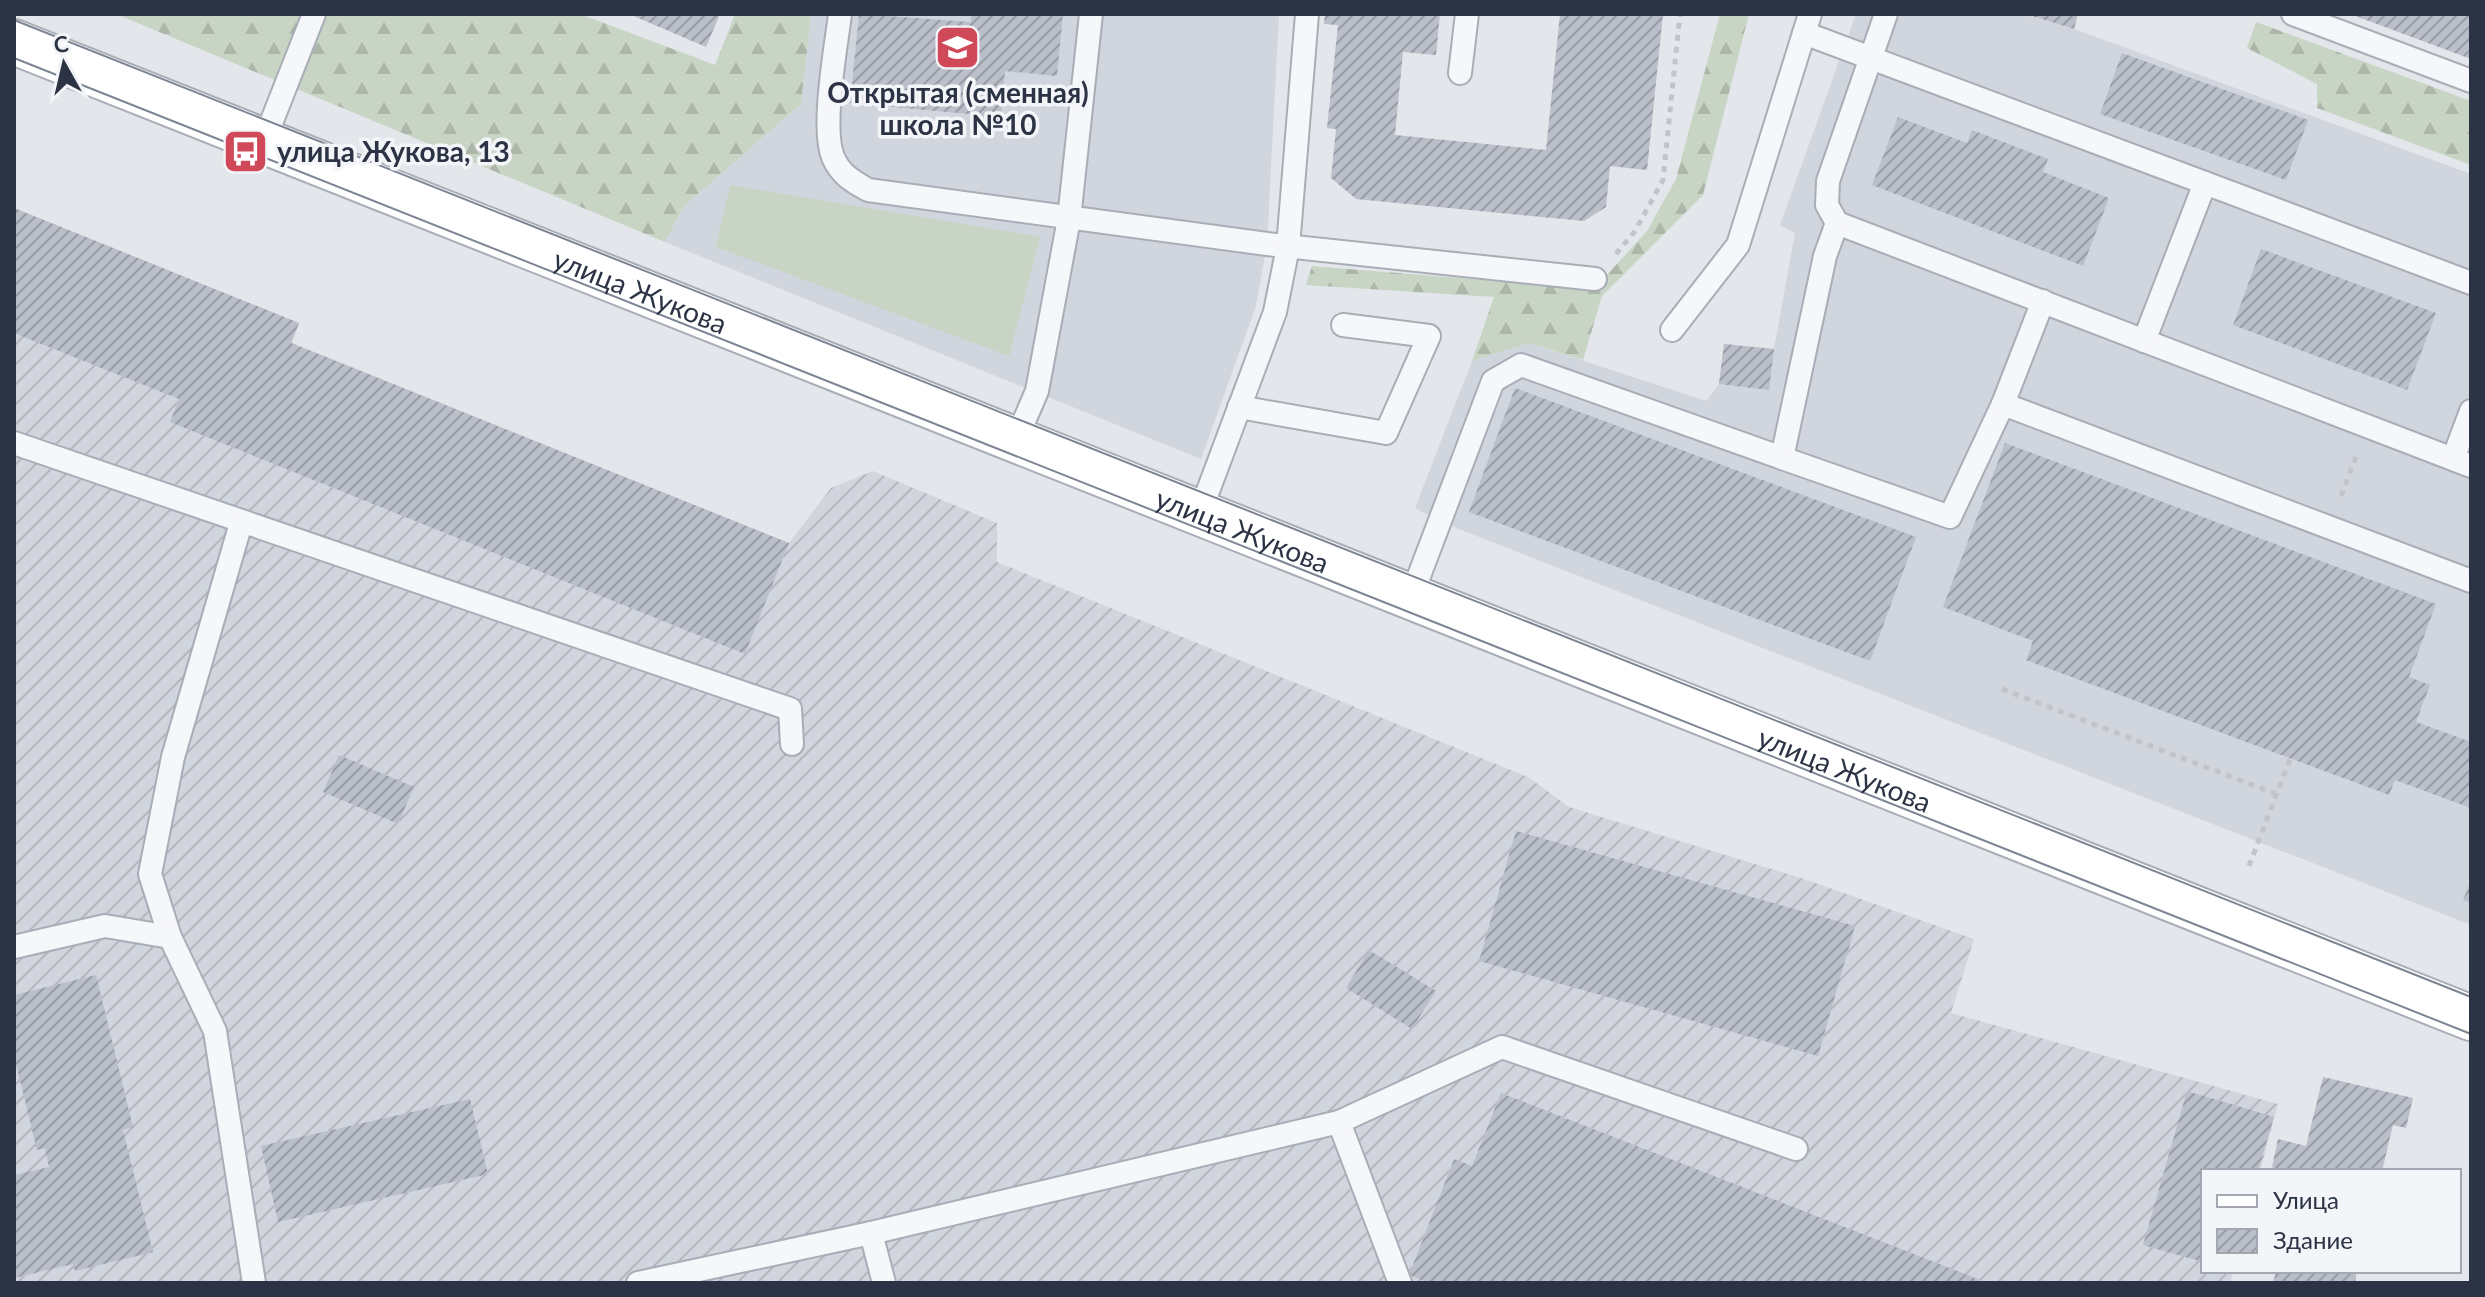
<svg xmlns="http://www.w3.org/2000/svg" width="2485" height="1297" font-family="Lato,sans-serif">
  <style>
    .built { fill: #d1d5dd }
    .industrial { fill: url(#industrial-furrows) }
    .forest { fill: url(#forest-firs) }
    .garden { fill: #c8d5c4 }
    .building { fill: url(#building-hatch) }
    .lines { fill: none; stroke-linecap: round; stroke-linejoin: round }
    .lane-casing { stroke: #a8adb6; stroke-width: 26 }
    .secondary-casing { stroke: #a8adb6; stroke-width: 48 }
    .path { stroke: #c1c4cb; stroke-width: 5; stroke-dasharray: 6 6; stroke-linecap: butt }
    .lane { stroke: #f6f7fa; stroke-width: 22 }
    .secondary { stroke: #fff; stroke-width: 44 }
    .tram { stroke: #7d8595; stroke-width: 2 }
    .labels { text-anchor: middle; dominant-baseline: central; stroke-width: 7; stroke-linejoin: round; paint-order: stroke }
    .poi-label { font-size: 28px; font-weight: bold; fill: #2b3344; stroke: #f3f5f9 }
    .street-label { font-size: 28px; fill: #2b3344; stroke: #f3f5f9 }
  </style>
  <defs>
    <pattern id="industrial-furrows" width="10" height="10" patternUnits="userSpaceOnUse" patternTransform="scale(2)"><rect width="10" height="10" fill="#d1d5dd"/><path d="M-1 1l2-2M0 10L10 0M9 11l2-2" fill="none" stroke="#b4b7bf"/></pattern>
    <pattern id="forest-firs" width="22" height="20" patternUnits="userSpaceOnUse" patternTransform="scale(2)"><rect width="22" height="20" fill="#c8d5c4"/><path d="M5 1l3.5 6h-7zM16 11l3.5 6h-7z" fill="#acb7aa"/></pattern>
    <pattern id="building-hatch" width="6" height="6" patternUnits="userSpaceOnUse" patternTransform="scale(2)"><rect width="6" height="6" fill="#babfc9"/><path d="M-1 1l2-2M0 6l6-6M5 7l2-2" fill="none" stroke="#979ca5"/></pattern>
  </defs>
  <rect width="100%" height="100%" fill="#e3e6eb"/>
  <!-- built -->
  <g class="built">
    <polygon points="811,14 1279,14 1267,244 1256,306 1201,459 665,242 683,207 801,104"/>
    <polygon points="1856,14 2022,14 2074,29 2471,174 2471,925 1441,522 1415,508 1472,361 1529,343 1706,401 1719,384 1724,344 1774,349 1795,233 1780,225"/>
  </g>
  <!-- industrial -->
  <polygon class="industrial" points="14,208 299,323 292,343 789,543 831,488 873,471 997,523 997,562 1528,777 1569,807 1804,879 1974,939 1951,1013 2278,1104 2260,1171 2203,1171 2203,1271 2234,1271 2230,1283 14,1283"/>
  <!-- forest -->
  <g class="forest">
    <polygon points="116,14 580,14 715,65 735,14 811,14 801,104 683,207 665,242"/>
    <polygon points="1720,14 1749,14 1703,195 1602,296 1583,360 1529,343 1472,361 1494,297 1306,285 1312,266 1594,289 1647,231 1676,179"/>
    <polygon points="2256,22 2471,101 2471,165 2317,108 2317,84 2247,48"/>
  </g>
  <!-- garden -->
  <polygon class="garden" points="730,185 1040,237 1009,356 716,247"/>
  <!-- building -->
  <g class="building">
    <polygon points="629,14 720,14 706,47"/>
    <polygon points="859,14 971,22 971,14 1063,14 1057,76 1005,71 1001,117 850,103"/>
    <polygon points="1325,14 1440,14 1436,55 1403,52 1395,135 1546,150 1560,14 1663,14 1647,170 1610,166 1606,207 1584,221 1356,199 1331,178 1336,129 1327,128 1338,25 1324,24"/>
    <polygon points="2025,14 2078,14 2074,29"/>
    <polygon points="2350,14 2471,14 2471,59"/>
    <polygon points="2122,53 2308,120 2286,180 2100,114"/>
    <polygon points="1898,117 1967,143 1972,130 2048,159 2043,172 2109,198 2083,266 1872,185"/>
    <polygon points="14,208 299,323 291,343 789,543 745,654 170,422 179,399 14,333"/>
    <polygon points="2261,249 2436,313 2407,390 2233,325"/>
    <polygon points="1724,344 1774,349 1769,390 1719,384"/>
    <polygon points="1515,388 1916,537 1870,661 1469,512"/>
    <polygon points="2005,443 2436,604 2409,677 2430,685 2416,722 2471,742 2471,808 2395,780 2389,795 2026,660 2033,641 1943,607"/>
    <polygon points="339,755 414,787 398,824 323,792"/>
    <polygon points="1516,831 1855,926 1818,1056 1479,961"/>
    <polygon points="2471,880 2471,903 2463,900"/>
    <polygon points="1369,950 1436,991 1412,1029 1346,988"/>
    <polygon points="96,975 133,1127 123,1130 153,1252 75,1271 73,1264 14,1278 14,1175 49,1167 45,1148 37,1150 14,1056 14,995"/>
    <polygon points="2323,1077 2413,1098 2406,1128 2393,1125 2382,1171 2281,1171 2272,1167 2278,1139 2306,1146"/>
    <polygon points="2187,1091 2274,1117 2258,1171 2203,1171 2203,1262 2143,1245"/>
    <polygon points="1501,1093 1988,1283 1429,1283 1409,1275 1454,1159 1472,1166"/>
    <polygon points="470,1099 488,1174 278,1222 261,1146"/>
    <polygon points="2276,1271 2357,1271 2355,1283 2273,1283"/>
  </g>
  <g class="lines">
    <defs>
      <g id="lane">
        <path d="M840 14C836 47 821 128 833 157 840 174 852 181 868 190L1267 244 1595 279"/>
        <polyline points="1886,14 1828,181 1827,205 1837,223 2471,466"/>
        <polyline points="2293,14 2471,81"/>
        <polyline points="1804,33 2205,183"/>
        <polyline points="1460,73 1467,14"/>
        <polyline points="264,141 314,14"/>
        <polyline points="1837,223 1825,256 1782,458 1950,517 2003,404"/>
        <polyline points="2043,301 2003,404 2471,581"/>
        <polyline points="1672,330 1738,245 1810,14"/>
        <polyline points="2144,341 2205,183 2471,283"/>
        <polyline points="1239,407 1386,433 1429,336 1343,325"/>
        <polyline points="1015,442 1037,391 1069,219 1091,14"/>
        <polyline points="14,443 790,709 792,744"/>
        <polyline points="2453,459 2471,411"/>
        <polyline points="1199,515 1275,312 1288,247 1307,14"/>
        <polyline points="1411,597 1493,381 1521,365 1782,458"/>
        <polyline points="170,937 150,874 173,757 241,523"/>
        <polyline points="14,947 105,926 170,937 215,1031 254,1283"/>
        <polyline points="1339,1122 1400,1283"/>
        <polyline points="871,1233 884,1283"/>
        <polyline points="638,1283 871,1233 1339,1122 1502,1047 1796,1149"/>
      </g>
      <g id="secondary">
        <path id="s1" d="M14 42 2471 1018"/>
      </g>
    </defs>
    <!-- lane casing -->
    <use href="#lane" class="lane-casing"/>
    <!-- secondary casing -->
    <use href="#secondary" class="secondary-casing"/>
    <!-- path -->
    <g class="path">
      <polyline points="1616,254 1635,231 1663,180 1680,14"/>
      <polyline points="2341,496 2356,457"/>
      <polyline points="2002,689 2276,794"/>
      <polyline points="2249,866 2290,759"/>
    </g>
    <!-- lane -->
    <use href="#lane" class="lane"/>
    <!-- secondary -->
    <use href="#secondary" class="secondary"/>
    <!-- tram -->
    <g class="tram">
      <polyline points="14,20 2471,997"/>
      <polyline points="14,58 2471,1034"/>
    </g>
  </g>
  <!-- icons -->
  <defs>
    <symbol id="school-square" viewBox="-11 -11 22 22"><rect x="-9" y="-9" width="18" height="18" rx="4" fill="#d04959" stroke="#f3f5f9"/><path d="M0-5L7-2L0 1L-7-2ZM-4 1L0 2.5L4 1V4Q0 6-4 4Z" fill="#fff"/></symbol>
    <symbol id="bus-square" viewBox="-11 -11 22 22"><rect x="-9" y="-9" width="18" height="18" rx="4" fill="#d04959" stroke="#f3f5f9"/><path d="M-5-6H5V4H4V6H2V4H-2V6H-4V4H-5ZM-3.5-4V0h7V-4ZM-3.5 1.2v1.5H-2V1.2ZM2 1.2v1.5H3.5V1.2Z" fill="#fff"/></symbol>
  </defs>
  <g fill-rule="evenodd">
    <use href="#school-square" x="932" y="22" width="51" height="51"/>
    <use href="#bus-square" x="220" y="126" width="51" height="51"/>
  </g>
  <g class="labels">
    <!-- poi labels -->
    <g class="poi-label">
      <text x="958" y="92">Открытая (сменная)<tspan x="958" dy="32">школа №10</tspan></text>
      <text x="277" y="151" text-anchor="start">улица Жукова, 13</text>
    </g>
    <!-- street labels -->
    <g class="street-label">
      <text stroke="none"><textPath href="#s1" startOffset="674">улица Жукова</textPath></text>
      <text stroke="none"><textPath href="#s1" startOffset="1322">улица Жукова</textPath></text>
      <text stroke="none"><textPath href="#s1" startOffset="1970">улица Жукова</textPath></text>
    </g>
  </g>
  <!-- border -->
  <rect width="2485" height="1297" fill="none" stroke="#2b3344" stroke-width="32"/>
  <!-- legend -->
  <rect x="2201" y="1169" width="260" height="104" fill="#f3f5f9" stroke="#a3a7b1" stroke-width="2"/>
  <rect x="2217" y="1195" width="40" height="12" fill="#ffffff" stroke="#a3a7b1" stroke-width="2"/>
  <text x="2273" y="1209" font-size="24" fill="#2b3344">Улица</text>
  <rect x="2217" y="1229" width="40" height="24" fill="url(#building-hatch)" stroke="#a3a7b1" stroke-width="2"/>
  <text x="2273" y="1249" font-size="24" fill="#2b3344">Здание</text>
  <!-- north arrow -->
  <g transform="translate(64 64) rotate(352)" stroke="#f3f5f9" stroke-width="6" paint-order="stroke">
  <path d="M0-6L14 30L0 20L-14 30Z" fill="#2b3344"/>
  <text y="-12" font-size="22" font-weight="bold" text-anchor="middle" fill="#2b3344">С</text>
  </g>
</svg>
